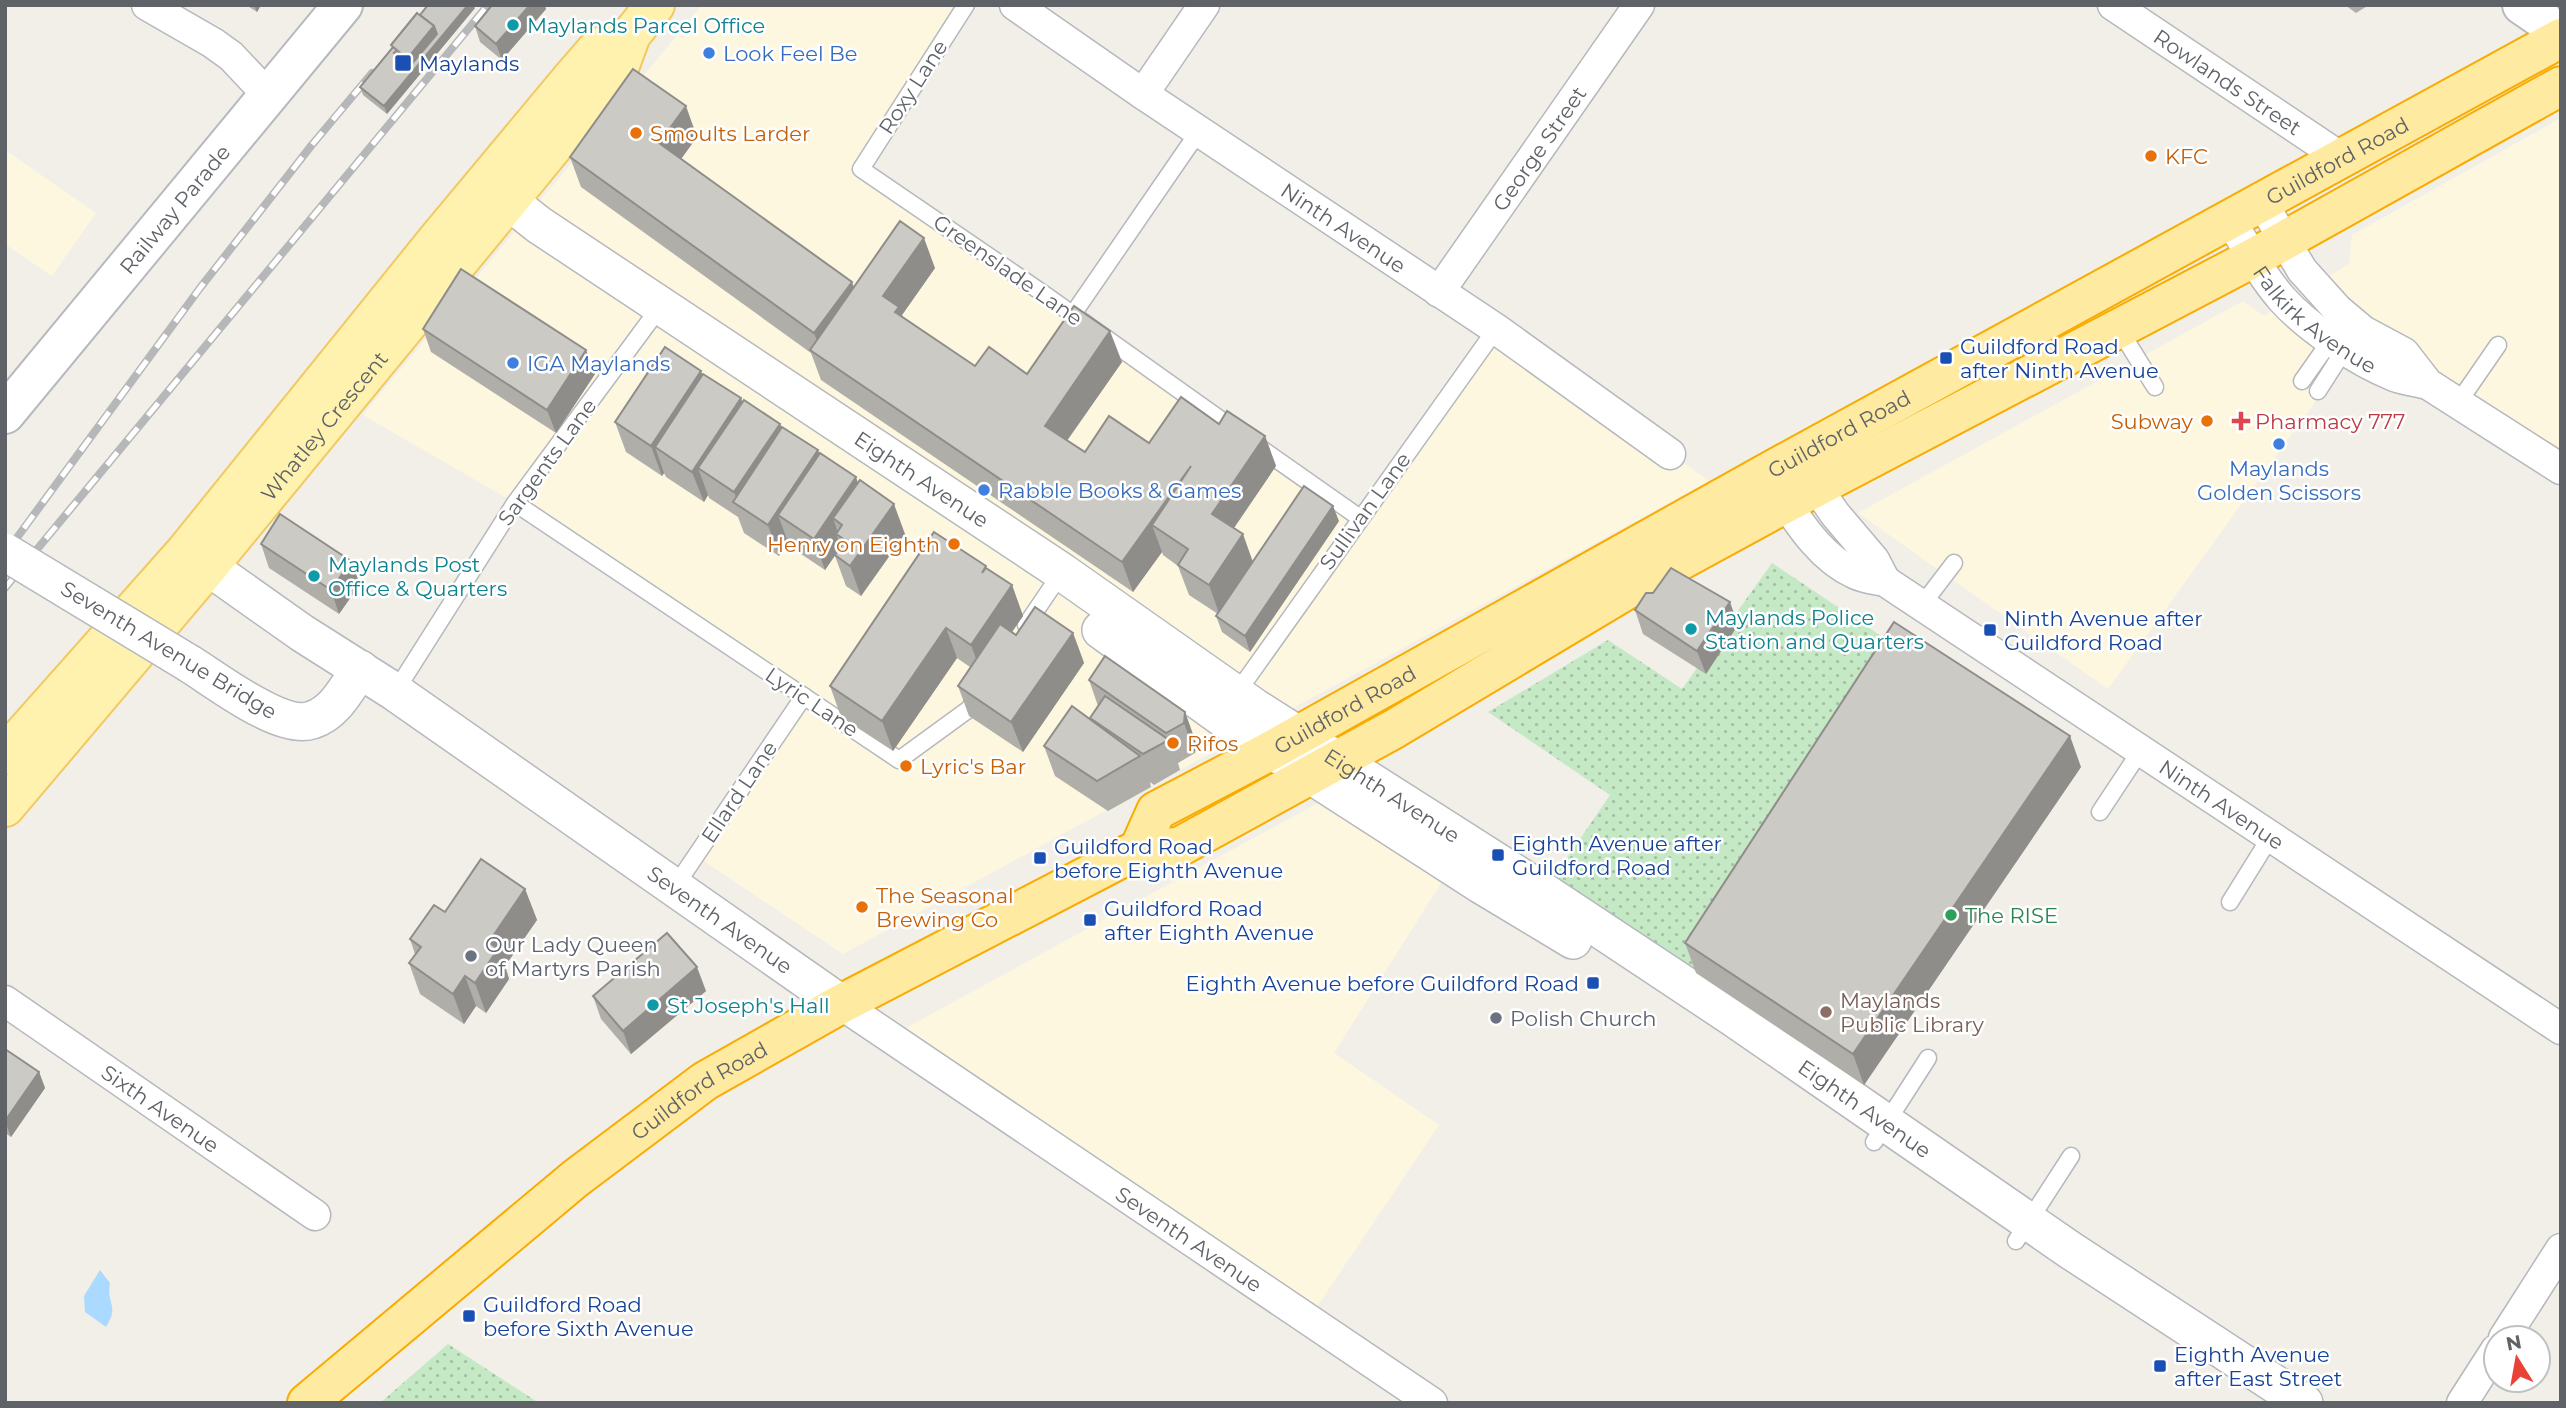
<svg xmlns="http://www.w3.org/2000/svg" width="2566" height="1408" font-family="Montserrat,sans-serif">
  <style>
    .commercial { fill: #fef7e0 }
    .park { fill: url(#park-dots) }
    .water { fill: #aadaff }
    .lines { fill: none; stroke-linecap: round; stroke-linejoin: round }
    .service-casing { stroke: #b5b8bc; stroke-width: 19 }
    .minor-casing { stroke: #b5b8bc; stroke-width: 33 }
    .tertiary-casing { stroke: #b5b8bc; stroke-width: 40 }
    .secondary-casing { stroke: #b6babf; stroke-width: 42 }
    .primary-casing { stroke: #f2c960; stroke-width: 42 }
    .trunk-casing { stroke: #f9ab00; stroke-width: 42 }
    .service { stroke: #fff; stroke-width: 16 }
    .minor { stroke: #fff; stroke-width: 30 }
    .tertiary { stroke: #fff; stroke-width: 37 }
    .secondary { stroke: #fff; stroke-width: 38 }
    .primary { stroke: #fff2af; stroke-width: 38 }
    .trunk { stroke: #feeaa1; stroke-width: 38 }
    .rail-casing { stroke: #b6b7b8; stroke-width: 8 }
    .rail { stroke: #fff; stroke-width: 5; stroke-dasharray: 16; stroke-linecap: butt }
    .tertiary-bridge-casing { stroke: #b5b8bc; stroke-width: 40; stroke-linecap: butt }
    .tertiary-bridge { stroke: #fff; stroke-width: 37 }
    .wall { fill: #afaea9 }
    .shaded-wall { fill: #8f8d8a }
    .building { fill: #cccac5; stroke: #8f8d8a; stroke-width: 2 }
    .culture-dot { fill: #0f9aa8; stroke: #fff; stroke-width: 2.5 }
    .shop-dot { fill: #3f7fe0; stroke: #fff; stroke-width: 2.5 }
    .transit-dot { fill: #1a4fb4; stroke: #fff; stroke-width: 2.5 }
    .food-dot { fill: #e8710a; stroke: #fff; stroke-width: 2.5 }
    .health-dot { fill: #e0444e; stroke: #fff; stroke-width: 2.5 }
    .leisure-dot { fill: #2e9e5b; stroke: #fff; stroke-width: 2.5 }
    .worship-dot { fill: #6b7280; stroke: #fff; stroke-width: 2.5 }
    .education-dot { fill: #8d6e63; stroke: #fff; stroke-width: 2.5 }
    .labels { text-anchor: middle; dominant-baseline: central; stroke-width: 5; stroke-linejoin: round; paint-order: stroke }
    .culture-label { font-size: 21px; fill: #0d838f; stroke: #fff; text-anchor: start }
    .shop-label { font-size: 21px; fill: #366cbe; stroke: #fff; text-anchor: start }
    .transit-label { font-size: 21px; fill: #164399; stroke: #fff; text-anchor: start }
    .street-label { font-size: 21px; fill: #5f6368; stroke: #fff }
    .food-label { font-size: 21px; fill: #c56008; stroke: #fff; text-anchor: start }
    .health-label { font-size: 21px; fill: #be3a42; stroke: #fff; text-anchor: start }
    .leisure-label { font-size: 21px; fill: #27864d; stroke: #fff; text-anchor: start }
    .worship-label { font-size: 21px; fill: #5b616d; stroke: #fff; text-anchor: start }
    .education-label { font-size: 21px; fill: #785e54; stroke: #fff; text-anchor: start }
  </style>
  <defs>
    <pattern id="park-dots" width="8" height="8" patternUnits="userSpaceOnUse" patternTransform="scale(1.75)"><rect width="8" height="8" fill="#c5e8c5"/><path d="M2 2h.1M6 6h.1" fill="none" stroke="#a3c0a4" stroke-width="1.8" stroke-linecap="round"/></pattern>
  </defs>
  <rect width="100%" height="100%" fill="#f1efe8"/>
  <!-- commercial -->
  <g class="commercial">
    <polygon points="702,5 966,5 861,169 1360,518 1496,329 1709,481 843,954 701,859 804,697 515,503 363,415"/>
    <polygon points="2561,118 2561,478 2358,342 2108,689 1858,513 2243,301 2264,316 2349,264 2352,235"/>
    <polygon points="5,150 96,213 52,276 5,244"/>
    <polygon points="1371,774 1467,842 1334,1053 1439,1125 1308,1320 891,1036"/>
  </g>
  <!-- park -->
  <g class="park">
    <polygon points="1772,563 1905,652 1687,987 1544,892 1610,795 1488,712 1608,640 1682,689"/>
    <polygon points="448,1344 539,1403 380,1403"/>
  </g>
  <!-- water -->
  <path class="water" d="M100 1270 110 1283C106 1305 120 1305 106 1327L85 1312 84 1296Z"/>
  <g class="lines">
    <defs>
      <g id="service">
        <polyline points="966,5 861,169 1044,294 1238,432"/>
        <polyline points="1073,314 1199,131"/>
        <polyline points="2119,329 2155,387"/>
        <polyline points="2302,381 2333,337"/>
        <polyline points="2318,391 2348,344"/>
        <polyline points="2458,403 2498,345"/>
        <polyline points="1256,445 1360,518"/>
        <polyline points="515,503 899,760 969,709 979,693"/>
        <polyline points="1922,605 1954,563"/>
        <polyline points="1026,625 1062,572"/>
        <polyline points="395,692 515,503 660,307"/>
        <polyline points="1236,694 1496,329"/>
        <polyline points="2100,812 2141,750"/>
        <polyline points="674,888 804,696"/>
        <polyline points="2230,902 2271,836"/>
        <polyline points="1874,1142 1928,1058"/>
        <polyline points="2016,1241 2071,1156"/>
      </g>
      <g id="minor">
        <polyline points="147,5 213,43 231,56 267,94"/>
        <path id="s1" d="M1015 5 1143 94 1496 329 1670 454"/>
        <path id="s2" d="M2113 5 2343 159"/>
        <polyline points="1143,94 1204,5"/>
        <polyline points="2261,201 2302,270 2338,310 2363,331 2404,353 2428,384 2561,469"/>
        <path id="s3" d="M2229 218C2246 246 2261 275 2282 299 2307 327 2357 361 2392 375 2403 380 2417 381 2428 384"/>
        <path id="s4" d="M1439 292 1639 5"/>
        <polyline points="1804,469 1835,514 1874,560 1885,581"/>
        <path id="s5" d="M1774 486C1795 516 1818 557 1854 573 1863 578 1875 579 1885 581L2561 1029"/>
        <path id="s6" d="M5 1001 315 1215"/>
        <path id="s7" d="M841 1004 1432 1403"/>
        <polyline points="2504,1338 2561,1249"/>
        <polyline points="2462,1403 2496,1350"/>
      </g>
      <g id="tertiary">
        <path id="s8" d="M486 183 539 225 1062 572 1254 707 1544 892 1734 1018 2070 1250 2304 1403"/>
        <path id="s9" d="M186 551 302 633 395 692 841 1004"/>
        <polyline points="1101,630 1227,721 1480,884 1573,940"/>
        <path d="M190 664C216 680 281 731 312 720 335 713 347 688 360 669"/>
      </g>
      <g id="secondary">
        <polyline points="2522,5 2541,18 2561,40"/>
        <path id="s10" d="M5 414 343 5"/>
      </g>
      <g id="primary">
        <polyline points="5,755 186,551 437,240 572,78 598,48 631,35"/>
        <path id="s11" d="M5 807 208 567 620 65 631 35 655 5"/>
      </g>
      <g id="trunk">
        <path id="s12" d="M1139 849 1156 811 1272 750 1765 474 2561 38"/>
        <path id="s13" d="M307 1403 576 1178 705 1081 841 1004 1139 849 1179 847 1394 729 1628 589 1786 503 2253 258 2561 86"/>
      </g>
    </defs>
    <!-- service casing -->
    <use href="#service" class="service-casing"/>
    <!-- minor casing -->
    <use href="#minor" class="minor-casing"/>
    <!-- tertiary casing -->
    <use href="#tertiary" class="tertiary-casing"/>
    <!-- secondary casing -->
    <use href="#secondary" class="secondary-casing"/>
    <!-- primary casing -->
    <use href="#primary" class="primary-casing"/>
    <!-- trunk casing -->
    <use href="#trunk" class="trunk-casing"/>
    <!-- service -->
    <use href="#service" class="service"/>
    <!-- minor -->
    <use href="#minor" class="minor"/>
    <!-- tertiary -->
    <use href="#tertiary" class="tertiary"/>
    <!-- secondary -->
    <use href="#secondary" class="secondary"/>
    <!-- primary -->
    <use href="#primary" class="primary"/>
    <!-- trunk -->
    <use href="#trunk" class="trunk"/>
    <defs>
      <g id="rail">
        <polyline points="5,554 200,288 311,146 372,73"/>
        <polyline points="5,588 488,5"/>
      </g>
    </defs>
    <!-- rail casing -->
    <use href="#rail" class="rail-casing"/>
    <!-- rail -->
    <use href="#rail" class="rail"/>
    <defs>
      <polyline id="tertiary-bridge" points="5,552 190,664"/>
    </defs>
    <!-- tertiary-bridge casing -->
    <use href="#tertiary-bridge" class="tertiary-bridge-casing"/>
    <!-- tertiary-bridge -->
    <use href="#tertiary-bridge" class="tertiary-bridge"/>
  </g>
  <!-- wall -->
  <g class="wall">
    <polygon points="246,5 261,5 257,12"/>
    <polygon points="2345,5 2369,5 2356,13"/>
    <polygon points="475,8 387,114 363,95 360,87 392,48 391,45 420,15"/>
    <polygon points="546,9 502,60 480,42 475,26"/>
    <polygon points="697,137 681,159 854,287 935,268 902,315 902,317 975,366 1027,374 1122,362 1067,441 1085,452 1149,443 1219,424 1265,436 1276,466 1234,528 1253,562 1339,521 1250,652 1222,632 1216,616 1218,614 1189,595 1178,566 1163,555 1162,552 1133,592 821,380 811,353 581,187 570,157"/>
    <polygon points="423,329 586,350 595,374 556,433 431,352"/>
    <polygon points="702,375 743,402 780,424 782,428 858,483 905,534 861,596 846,586 835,556 825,570 789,546 788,542 779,556 744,533 738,517 709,498 708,495 704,502 666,477 664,473 662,476 626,452 615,422"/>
    <polygon points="261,544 360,584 339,614 269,568"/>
    <polygon points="986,566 986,568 1012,585 1023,616 1012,632 1016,635 1073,633 1084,663 1023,752 969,716 958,686 970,667 957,658 893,751 841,717 830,686"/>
    <polygon points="1635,610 1738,625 1706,674 1643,634"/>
    <polygon points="1089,680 1185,712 1196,743 1195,753 1178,763 1180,770 1154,785 1150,782 1151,787 1108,811 1055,776 1044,746 1091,720 1090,718 1098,706"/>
    <polygon points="2081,767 1864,1085 1696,973 1685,943"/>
    <polygon points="525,889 537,920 505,966 509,979 486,1013 476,1006 464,1024 420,994 409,963 415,954 410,939 445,912"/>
    <polygon points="706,991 631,1054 601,1019 593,996"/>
    <polygon points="5,1049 39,1072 45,1088 11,1137 5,1133"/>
  </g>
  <!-- shaded-wall -->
  <g class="shaded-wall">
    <polygon points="254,5 261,5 257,12"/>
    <polygon points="468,5 473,5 475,8 387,114 384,106 412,72 407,59 434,26"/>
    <polygon points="530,5 545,5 546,9 502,60 496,44"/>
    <polygon points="686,106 697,137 670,174 659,143"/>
    <polygon points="924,238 935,268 902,315 910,338 883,296"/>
    <polygon points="852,282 863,312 824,359 814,333"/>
    <polygon points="1110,331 1122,362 1056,456 1045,426"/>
    <polygon points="586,350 595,374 556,433 547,410"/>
    <polygon points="701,371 712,402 655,447 664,473 662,476 651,446"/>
    <polygon points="741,398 752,429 698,468 708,495 704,502 692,472"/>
    <polygon points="780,424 791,455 740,507 734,492"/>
    <polygon points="1265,436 1276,466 1223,544 1212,514"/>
    <polygon points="818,450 829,480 778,515 788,542 779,556 768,525"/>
    <polygon points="1191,466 1152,525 1162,552 1133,592 1122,562"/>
    <polygon points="856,477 867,508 842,525 833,518 839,536 836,534 841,546 825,570 814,539"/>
    <polygon points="894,504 905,534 861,596 850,566"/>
    <polygon points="1333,506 1339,521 1250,652 1245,636"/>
    <polygon points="1243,534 1254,565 1220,616 1209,585"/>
    <polygon points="351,561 360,584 339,614 331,590"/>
    <polygon points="1012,585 1023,616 982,675 971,645"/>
    <polygon points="1730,602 1738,625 1706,674 1697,651"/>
    <polygon points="946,628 957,658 893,751 882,721"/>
    <polygon points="1073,633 1084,663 1023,752 1011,722"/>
    <polygon points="1185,712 1196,743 1195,753 1184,723"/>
    <polygon points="2070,736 2081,767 1864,1085 1853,1054"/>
    <polygon points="525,889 537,920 505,966 509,979 486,1013 475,983 489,942"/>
    <polygon points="697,967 706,991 631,1054 623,1031"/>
    <polygon points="465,976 476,1006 464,1024 453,994"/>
    <polygon points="39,1072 45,1088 11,1137 5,1121"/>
  </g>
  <!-- building -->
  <g class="building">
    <polygon points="428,5 468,5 384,106 360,87 393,47 397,50 394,53 410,66 437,34 434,26 420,15"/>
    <polygon points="492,5 530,5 496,44 475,26"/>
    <polygon points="417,13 434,26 407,59 391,45"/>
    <polygon points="633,69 686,106 659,143 852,282 814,333 570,157"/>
    <polygon points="900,221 924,238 883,296 899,307 895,312 975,366 989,347 1027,374 1074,306 1110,331 1045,426 1085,452 1109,416 1149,443 1181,397 1219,424 1227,411 1265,436 1212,514 1243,534 1209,585 1178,565 1188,549 1152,525 1191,466 1122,562 810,350"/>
    <polygon points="461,269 586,350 547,410 423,329"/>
    <polygon points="665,347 701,371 651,446 615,422"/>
    <polygon points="703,374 741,398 692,472 655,447"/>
    <polygon points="744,400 780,424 734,492 698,468"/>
    <polygon points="782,427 818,450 768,525 733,502"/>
    <polygon points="820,453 856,477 814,539 778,515"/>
    <polygon points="860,480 894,504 850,566 835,555 845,540 836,534 842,525 833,518"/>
    <polygon points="1304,486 1333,506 1245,636 1216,616"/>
    <polygon points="280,514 351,561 331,590 261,544"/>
    <polygon points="934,532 986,566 982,573 986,568 1012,585 971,645 946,628 882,721 830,686"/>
    <polygon points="1671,568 1730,602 1697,651 1635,610 1646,593 1653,593"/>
    <polygon points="1035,607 1073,633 1011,722 958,686 1000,624 1016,635"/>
    <polygon points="1894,622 2070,736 1853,1054 1685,943"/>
    <polygon points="1105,656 1185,712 1184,723 1166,733 1089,680"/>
    <polygon points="1105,696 1169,740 1143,754 1090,718"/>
    <polygon points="1072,706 1140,756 1097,781 1044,746"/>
    <polygon points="481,859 525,889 489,942 498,949 475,983 465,976 453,994 409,963 421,947 410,939 434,905 445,912"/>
    <polygon points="667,933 697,967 623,1031 593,996"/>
    <polygon points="5,1049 39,1072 5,1121"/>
  </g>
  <!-- markers -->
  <g class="culture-dot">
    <circle cx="513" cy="25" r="7"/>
    <circle cx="314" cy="576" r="7"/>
    <circle cx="1691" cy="629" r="7"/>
    <circle cx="653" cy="1005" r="7"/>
  </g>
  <g class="shop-dot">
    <circle cx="709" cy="53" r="7"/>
    <circle cx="513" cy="363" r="7"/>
    <circle cx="2279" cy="444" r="7"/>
    <circle cx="984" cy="490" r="7"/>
  </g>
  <g class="transit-dot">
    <rect x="394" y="54" width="18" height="18" rx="3.5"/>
    <rect x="1939" y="351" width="14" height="14" rx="3.5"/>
    <rect x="1983" y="623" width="14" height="14" rx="3.5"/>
    <rect x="1491" y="848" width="14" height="14" rx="3.5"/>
    <rect x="1033" y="851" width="14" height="14" rx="3.5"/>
    <rect x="1083" y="913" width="14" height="14" rx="3.5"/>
    <rect x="1586" y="976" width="14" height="14" rx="3.5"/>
    <rect x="462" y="1309" width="14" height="14" rx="3.5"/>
    <rect x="2153" y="1359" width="14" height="14" rx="3.5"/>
  </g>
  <g class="food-dot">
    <circle cx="636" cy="133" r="7"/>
    <circle cx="2151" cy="156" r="7"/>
    <circle cx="2207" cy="421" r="7"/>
    <circle cx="954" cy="544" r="7"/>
    <circle cx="1173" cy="743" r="7"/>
    <circle cx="906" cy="766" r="7"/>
    <circle cx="862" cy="907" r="7"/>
  </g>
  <path class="health-dot" d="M2237.5 410.5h7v7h7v7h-7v7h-7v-7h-7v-7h7z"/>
  <circle class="leisure-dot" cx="1951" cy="915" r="7"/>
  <g class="worship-dot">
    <circle cx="471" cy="956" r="7"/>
    <circle cx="1496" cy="1018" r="7"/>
  </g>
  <circle class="education-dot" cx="1826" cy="1012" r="7"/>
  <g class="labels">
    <!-- culture labels -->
    <g class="culture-label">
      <text x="527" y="25">Maylands Parcel Office</text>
      <text x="328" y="564">Maylands Post<tspan x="328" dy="24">Office &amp; Quarters</tspan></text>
      <text x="1705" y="617">Maylands Police<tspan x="1705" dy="24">Station and Quarters</tspan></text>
      <text x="667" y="1005">St Joseph's Hall</text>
    </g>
    <!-- shop labels -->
    <g class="shop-label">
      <text x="723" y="53">Look Feel Be</text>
      <text x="527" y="363">IGA Maylands</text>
      <text x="2279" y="468" text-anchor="middle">Maylands<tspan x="2279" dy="24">Golden Scissors</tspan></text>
      <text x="998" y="490">Rabble Books &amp; Games</text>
    </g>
    <!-- transit labels -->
    <g class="transit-label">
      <text x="419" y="63">Maylands</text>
      <text x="1960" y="346">Guildford Road<tspan x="1960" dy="24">after Ninth Avenue</tspan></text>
      <text x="2004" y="618">Ninth Avenue after<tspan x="2004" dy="24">Guildford Road</tspan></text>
      <text x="1512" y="843">Eighth Avenue after<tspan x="1512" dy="24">Guildford Road</tspan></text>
      <text x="1054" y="846">Guildford Road<tspan x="1054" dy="24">before Eighth Avenue</tspan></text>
      <text x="1104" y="908">Guildford Road<tspan x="1104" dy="24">after Eighth Avenue</tspan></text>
      <text x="1579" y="983" text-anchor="end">Eighth Avenue before Guildford Road</text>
      <text x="483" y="1304">Guildford Road<tspan x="483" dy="24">before Sixth Avenue</tspan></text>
      <text x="2174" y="1354">Eighth Avenue<tspan x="2174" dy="24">after East Street</tspan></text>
    </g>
    <!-- street labels -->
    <g class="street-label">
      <text stroke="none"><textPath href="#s2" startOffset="138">Rowlands Street</textPath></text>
      <text transform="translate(913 87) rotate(-57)">Roxy Lane</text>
      <text stroke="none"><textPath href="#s4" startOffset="175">George Street</textPath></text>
      <text stroke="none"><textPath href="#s12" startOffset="1390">Guildford Road</textPath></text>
      <text stroke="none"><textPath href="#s10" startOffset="266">Railway Parade</textPath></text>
      <text stroke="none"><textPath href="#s1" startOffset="397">Ninth Avenue</textPath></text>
      <text transform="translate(1008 270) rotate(35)">Greenslade Lane</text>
      <text stroke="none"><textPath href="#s3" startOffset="135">Falkirk Avenue</textPath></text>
      <text stroke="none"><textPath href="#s11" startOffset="497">Whatley Crescent</textPath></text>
      <text stroke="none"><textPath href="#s12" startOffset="822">Guildford Road</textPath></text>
      <text transform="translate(547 462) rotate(-54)">Sargents Lane</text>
      <text stroke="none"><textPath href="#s8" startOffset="527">Eighth Avenue</textPath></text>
      <text transform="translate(1365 511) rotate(-54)">Sullivan Lane</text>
      <text transform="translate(169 650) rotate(31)">Seventh Avenue Bridge</text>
      <text transform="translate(812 702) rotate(34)">Lyric Lane</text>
      <text stroke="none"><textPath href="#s12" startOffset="256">Guildford Road</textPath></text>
      <text transform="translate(739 792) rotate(-56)">Ellard Lane</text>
      <text stroke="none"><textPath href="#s8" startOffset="1094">Eighth Avenue</textPath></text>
      <text stroke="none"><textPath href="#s5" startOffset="556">Ninth Avenue</textPath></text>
      <text stroke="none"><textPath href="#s9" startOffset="649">Seventh Avenue</textPath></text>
      <text stroke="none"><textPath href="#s13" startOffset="502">Guildford Road</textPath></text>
      <text stroke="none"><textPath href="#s6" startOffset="189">Sixth Avenue</textPath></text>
      <text stroke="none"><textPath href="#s8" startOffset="1661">Eighth Avenue</textPath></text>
      <text stroke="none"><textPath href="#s7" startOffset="420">Seventh Avenue</textPath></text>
    </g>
    <!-- food labels -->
    <g class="food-label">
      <text x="650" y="133">Smoults Larder</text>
      <text x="2165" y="156">KFC</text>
      <text x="2193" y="421" text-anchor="end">Subway</text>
      <text x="940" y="544" text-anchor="end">Henry on Eighth</text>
      <text x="1187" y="743">Rifos</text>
      <text x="920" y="766">Lyric's Bar</text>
      <text x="876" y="895">The Seasonal<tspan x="876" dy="24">Brewing Co</tspan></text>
    </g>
    <!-- health labels -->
    <g class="health-label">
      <text x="2255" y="421">Pharmacy 777</text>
    </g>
    <!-- leisure labels -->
    <g class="leisure-label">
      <text x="1965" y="915">The RISE</text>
    </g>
    <!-- worship labels -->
    <g class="worship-label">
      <text x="485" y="944">Our Lady Queen<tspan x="485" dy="24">of Martyrs Parish</tspan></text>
      <text x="1510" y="1018">Polish Church</text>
    </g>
    <!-- education labels -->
    <g class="education-label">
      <text x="1840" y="1000">Maylands<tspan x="1840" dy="24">Public Library</tspan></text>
    </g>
  </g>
  <!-- border -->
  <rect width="2566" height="1408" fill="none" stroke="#5f6368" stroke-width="14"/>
  <!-- north arrow -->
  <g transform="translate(2517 1359) rotate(349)"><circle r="33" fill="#ffffff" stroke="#bfc1c3" stroke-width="2"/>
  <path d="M0-5L12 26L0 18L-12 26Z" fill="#ea4335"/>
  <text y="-10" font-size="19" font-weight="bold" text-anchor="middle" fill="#5f6368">N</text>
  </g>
</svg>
